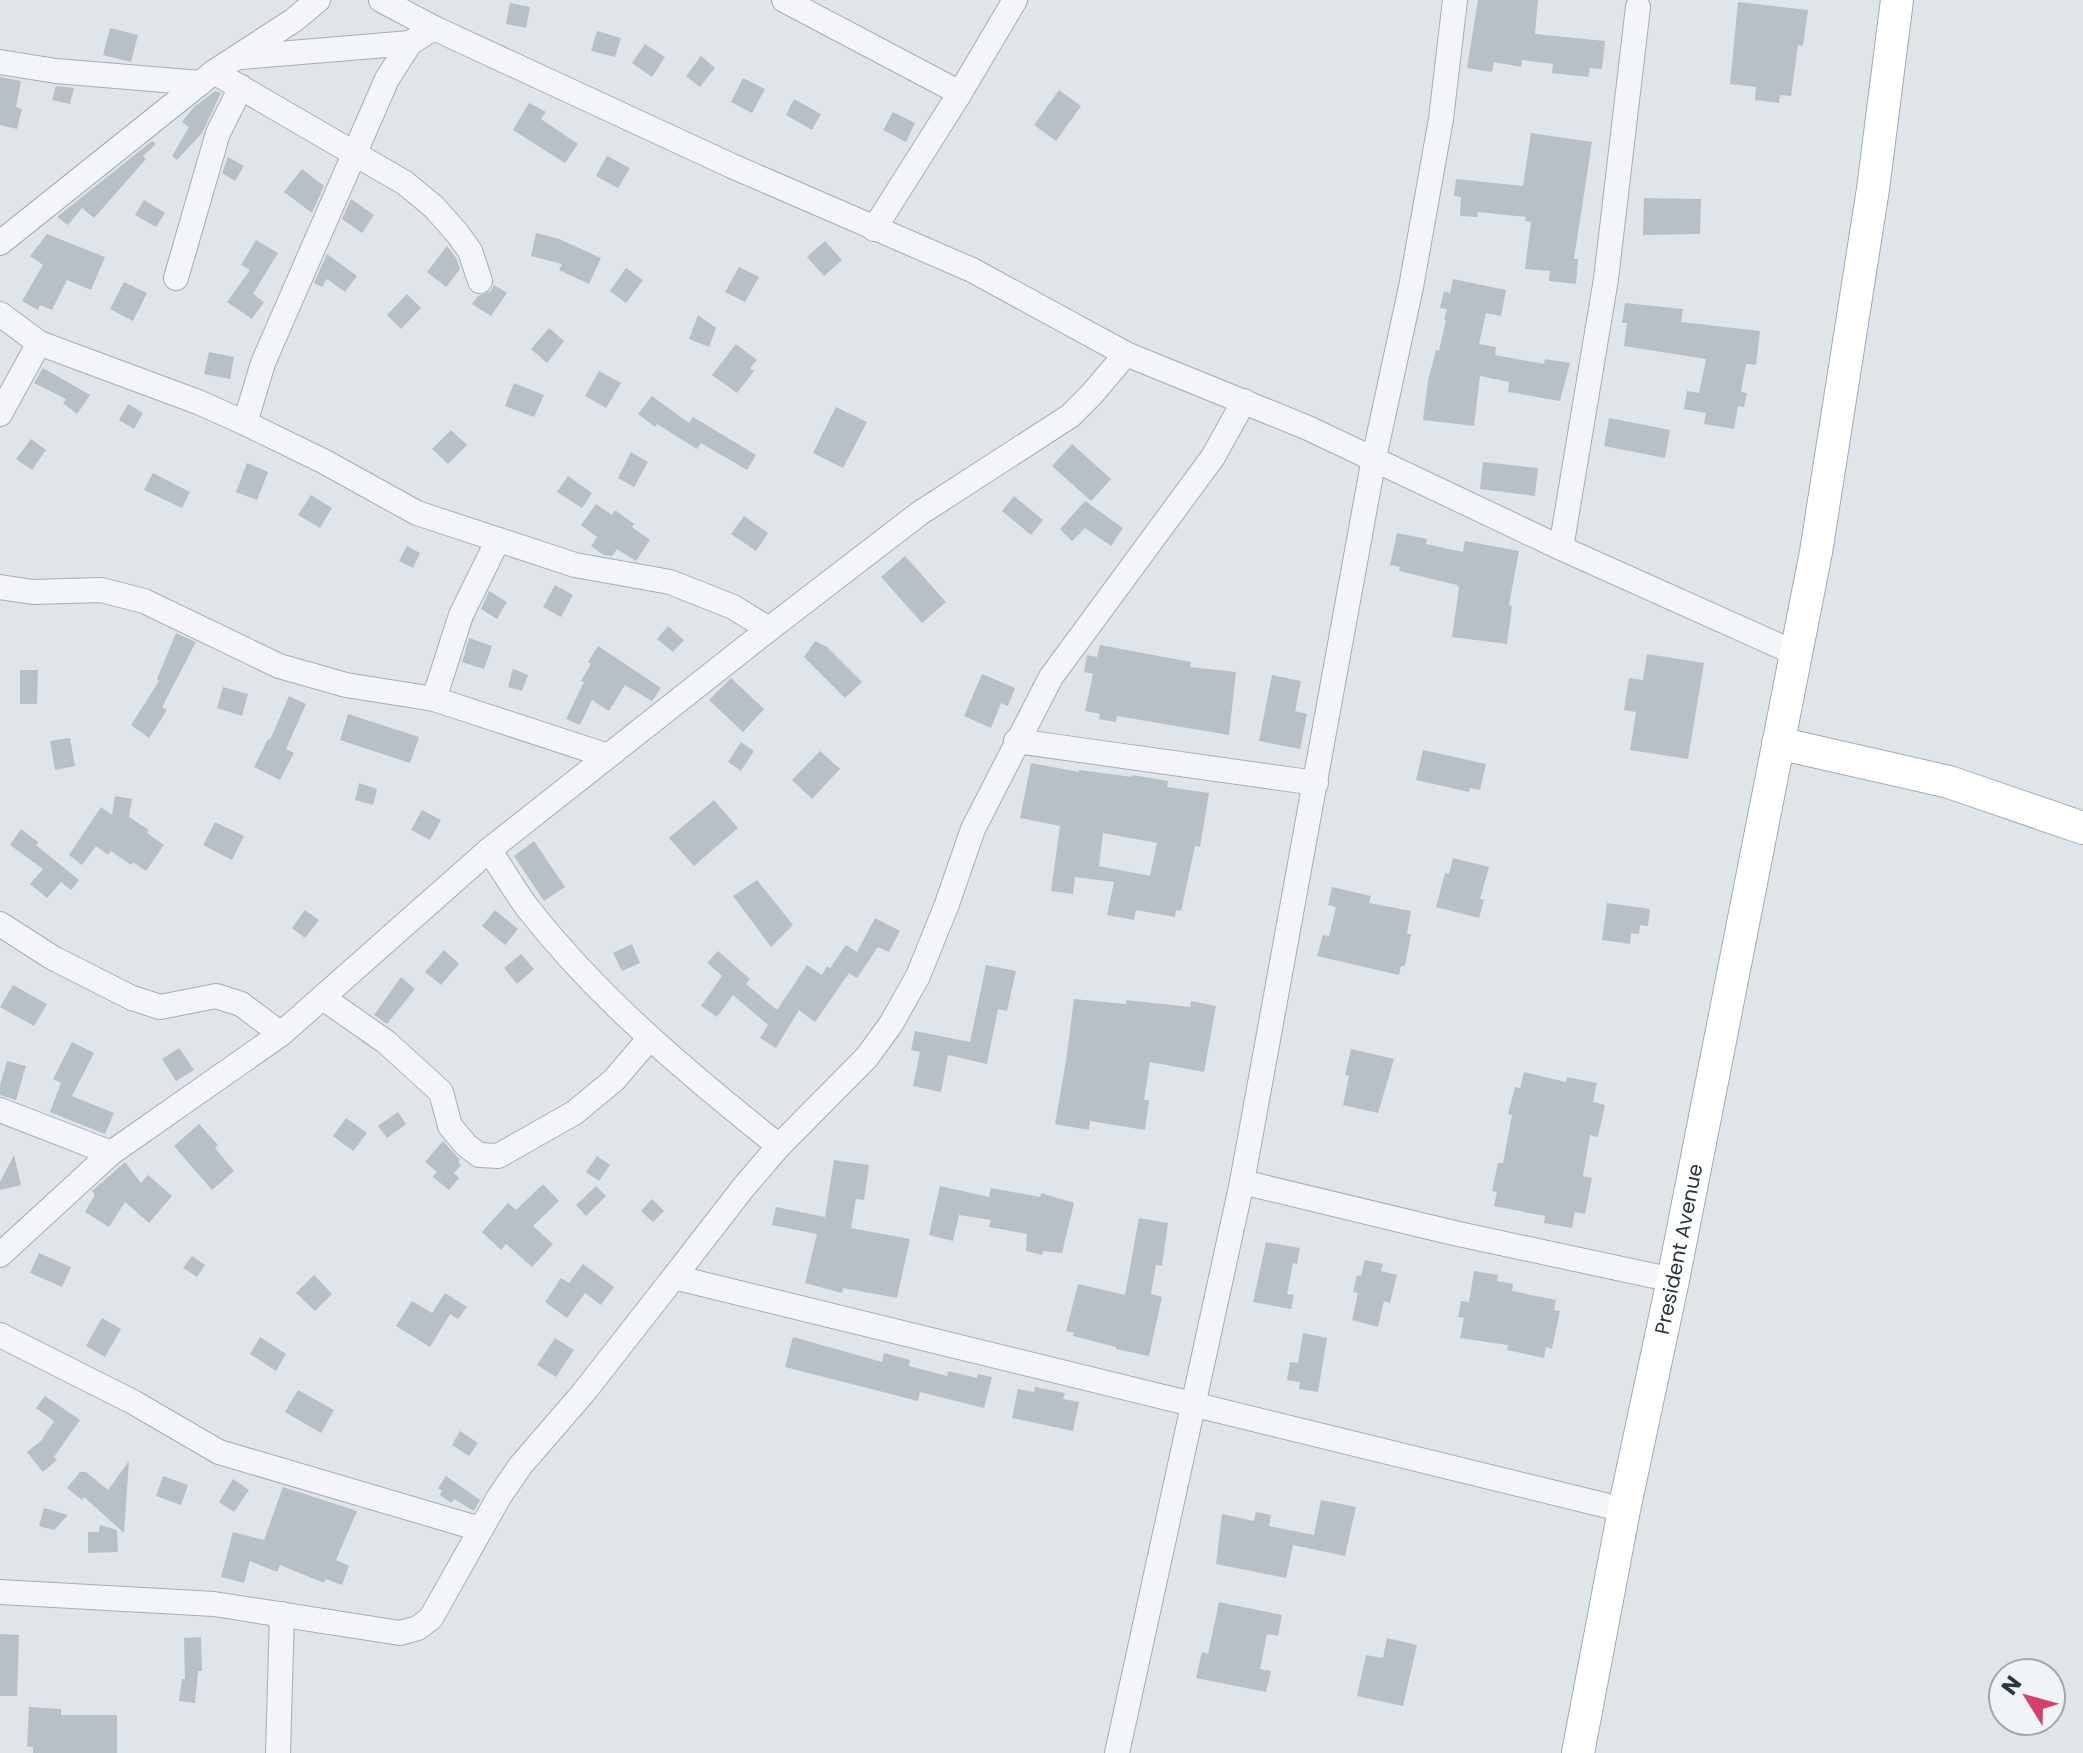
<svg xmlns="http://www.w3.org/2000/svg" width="2083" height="1753" font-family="Poppins,sans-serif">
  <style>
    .building { fill: #b7bfc7; fill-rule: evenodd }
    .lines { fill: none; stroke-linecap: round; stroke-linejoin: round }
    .minor-casing { stroke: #a5adb4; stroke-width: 26 }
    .major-casing { stroke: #9fabb6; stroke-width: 34 }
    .minor { stroke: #f3f5f8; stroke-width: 24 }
    .major { stroke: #fff; stroke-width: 32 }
    .labels { text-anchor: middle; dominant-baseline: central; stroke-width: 8; stroke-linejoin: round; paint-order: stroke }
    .street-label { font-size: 20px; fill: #283542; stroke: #f0f4f7 }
  </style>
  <rect width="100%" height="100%" fill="#e0e5ea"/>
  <!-- building -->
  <g class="building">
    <polygon points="1478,0 1538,0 1535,34 1605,41 1602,69 1590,68 1588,77 1552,73 1553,64 1522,60 1521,67 1494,62 1492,72 1467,68"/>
    <polygon points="1738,2 1808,10 1803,46 1798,45 1791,96 1780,95 1779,103 1755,100 1756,87 1730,84"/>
    <polygon points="510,3 530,7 526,28 506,24"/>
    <polygon points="110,28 138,35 131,62 103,55"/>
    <polygon points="597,31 621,38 615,57 591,51"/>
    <polygon points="645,44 665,57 652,77 632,63"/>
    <polygon points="701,56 715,68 700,87 686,76"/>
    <polygon points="0,77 21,81 16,107 22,109 17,129 0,125"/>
    <polygon points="743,78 765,89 752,113 731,102"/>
    <polygon points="56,86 74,88 70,104 52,100"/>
    <polygon points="1059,90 1081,106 1056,141 1034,125"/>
    <polygon points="215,91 221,93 202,133 177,160 172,156 189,127 182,122 194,107"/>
    <polygon points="794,99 821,114 812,130 786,115"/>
    <polygon points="529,103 546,112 541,119 578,144 565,163 513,130"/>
    <polygon points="893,112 915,123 906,142 883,130"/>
    <polygon points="1531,133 1592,142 1574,259 1578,259 1576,284 1549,281 1550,271 1525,269 1531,222 1525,221 1526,217 1478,212 1477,217 1460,216 1461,197 1454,196 1456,179 1523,186"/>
    <polygon points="152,141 156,144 143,156 146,159 94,218 82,208 68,225 57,217"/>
    <polygon points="607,156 630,168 618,188 596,176"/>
    <polygon points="228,157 244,166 235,181 222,173"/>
    <polygon points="302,169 324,186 312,213 284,192"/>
    <polygon points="1644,198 1701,199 1700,234 1643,235"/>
    <polygon points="351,199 374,215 362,233 342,219"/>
    <polygon points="144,200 165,213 156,227 135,215"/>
    <polygon points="536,233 559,239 601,258 589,284 559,270 562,264 531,256"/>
    <polygon points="47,234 105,257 91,290 67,280 52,310 40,305 38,310 22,301 43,265 30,256"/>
    <polygon points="256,240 278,253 253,294 264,302 252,319 227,302 250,270 241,265"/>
    <polygon points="825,241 842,260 824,276 807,257"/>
    <polygon points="447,246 456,258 460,269 446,287 427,272"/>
    <polygon points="327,254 357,276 345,292 327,279 322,287 314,283"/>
    <polygon points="739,267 759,277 745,302 725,292"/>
    <polygon points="626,268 643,280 626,303 610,291"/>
    <polygon points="1453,279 1506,290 1501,316 1486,313 1479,344 1496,347 1495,355 1544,364 1545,359 1570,363 1560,401 1508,392 1509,382 1480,376 1474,426 1423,420 1428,381 1436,350 1439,351 1446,320 1444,320 1447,309 1440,308 1444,291 1450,293"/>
    <polygon points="124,282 147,293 133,321 110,309"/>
    <polygon points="494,285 507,293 491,316 472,304 478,296 491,291"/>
    <polygon points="407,294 421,308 401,329 387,315"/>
    <polygon points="1625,303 1683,309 1681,322 1760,331 1756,365 1746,364 1741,392 1747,393 1744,407 1738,406 1734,429 1704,424 1706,413 1684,409 1687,391 1699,393 1706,359 1624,346 1627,323 1622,323"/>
    <polygon points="698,315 716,328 709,347 689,339"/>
    <polygon points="549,328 564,341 547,363 531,349"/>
    <polygon points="736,344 757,360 750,368 754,371 737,393 712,375"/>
    <polygon points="209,352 234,357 230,379 204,374"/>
    <polygon points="43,368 90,395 77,414 63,403 66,399 34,383"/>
    <polygon points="599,371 621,383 606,408 585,396"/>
    <polygon points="514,383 544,395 534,417 505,406"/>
    <polygon points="652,396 689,423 693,417 756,455 747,470 701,443 697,449 657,424 655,427 638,414"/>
    <polygon points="128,404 143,413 134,429 119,420"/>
    <polygon points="836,407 867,422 843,468 813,453"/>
    <polygon points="1609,418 1670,430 1665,458 1604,446"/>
    <polygon points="451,430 467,445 448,464 432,449"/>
    <polygon points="31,439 46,450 32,470 16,459"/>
    <polygon points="1072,444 1111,479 1091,501 1052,466"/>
    <polygon points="631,452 648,462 634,487 618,478"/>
    <polygon points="1483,462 1538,468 1535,496 1480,489"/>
    <polygon points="247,463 268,472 257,500 236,492"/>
    <polygon points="153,473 190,492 182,508 144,490"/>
    <polygon points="568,476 592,493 582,508 557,492"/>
    <polygon points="311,495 332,508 320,528 298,515"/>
    <polygon points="1014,496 1043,520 1031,535 1002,511"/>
    <polygon points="1085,501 1123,528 1111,546 1085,528 1072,541 1060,529"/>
    <polygon points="596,504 612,515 615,510 634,524 632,527 650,540 636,561 617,549 612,556 604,555 591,546 597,537 581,525"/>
    <polygon points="744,516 768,533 756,551 731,534"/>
    <polygon points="1397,533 1427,539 1426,544 1463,552 1465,541 1519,551 1509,605 1512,606 1507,644 1452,637 1459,588 1457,585 1399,571 1400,567 1390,565"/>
    <polygon points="407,546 420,553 413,568 399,561"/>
    <polygon points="905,556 946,602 922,623 881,577"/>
    <polygon points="555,585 573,595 561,617 543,607"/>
    <polygon points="489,591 507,602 497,619 481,609"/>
    <polygon points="668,626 684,640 673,652 657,639"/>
    <polygon points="176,633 196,642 162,707 167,710 149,738 131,725 159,681 157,679"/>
    <polygon points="469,638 492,646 484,669 462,662"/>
    <polygon points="815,641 827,647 862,682 845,698 804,657"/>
    <polygon points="1100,645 1191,662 1190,667 1236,672 1229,735 1117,716 1116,722 1099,719 1100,714 1085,711 1093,674 1084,672 1087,655 1097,657"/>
    <polygon points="598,646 661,688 652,701 625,685 609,711 592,700 580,725 566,719 584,682 581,681 591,664 588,662"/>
    <polygon points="1647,654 1704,663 1688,759 1630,750 1636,712 1624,710 1629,678 1643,680"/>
    <polygon points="513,669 528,675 522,691 508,687"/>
    <polygon points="20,670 38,670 37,704 20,704"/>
    <polygon points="982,674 1015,688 1008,706 1001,703 991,728 964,716"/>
    <polygon points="1272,675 1301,681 1295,711 1307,714 1300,749 1259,741"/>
    <polygon points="731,678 764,709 743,732 709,700"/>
    <polygon points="223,687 248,694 242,716 217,708"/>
    <polygon points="289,696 306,704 286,749 294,753 280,780 254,767 268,739 270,740"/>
    <polygon points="348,714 419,737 410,763 340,740"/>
    <polygon points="70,738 75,766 55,770 50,741"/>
    <polygon points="741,742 754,751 741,771 728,762"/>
    <polygon points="1423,750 1486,764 1480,790 1470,788 1469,792 1416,780"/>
    <polygon points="820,751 840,769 812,799 792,780"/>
    <path d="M1031 763 1079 772V770L1132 777V775L1168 781 1167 787 1209 793 1200 847 1195 846 1181 911 1176 910 1175 917 1136 910 1134 920 1107 915 1114 882 1075 877 1073 894 1051 891 1060 826 1020 818ZM1103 833 1157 843 1150 876 1099 866Z"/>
    <polygon points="359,783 377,789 373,805 355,800"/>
    <polygon points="115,796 132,799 129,817 149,830 147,833 164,845 146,871 133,862 131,865 111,851 108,855 96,846 82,865 69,855 101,807 112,815"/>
    <polygon points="714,800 738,828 694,866 669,838"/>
    <polygon points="422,810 441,820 430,840 411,830"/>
    <polygon points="215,822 244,836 232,860 203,845"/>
    <polygon points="21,829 38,842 36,845 79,880 71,890 61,882 47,898 30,884 43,869 10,845"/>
    <polygon points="534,841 565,887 544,901 514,856"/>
    <polygon points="1453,858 1489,867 1480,899 1484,900 1479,918 1436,907 1445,873 1449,874"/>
    <polygon points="757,880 793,925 771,947 733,896"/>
    <polygon points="1332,887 1371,896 1369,903 1411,911 1407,934 1411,934 1405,966 1401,966 1399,975 1317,956 1323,935 1329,936 1336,907 1328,905"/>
    <polygon points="1607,903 1650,909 1648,926 1640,925 1639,934 1631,933 1630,944 1602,940"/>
    <polygon points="305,910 319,920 305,938 292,928"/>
    <polygon points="495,910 518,929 505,945 482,926"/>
    <polygon points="875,918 900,931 889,952 878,947 857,978 849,973 815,1022 799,1010 776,1048 760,1038 768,1025 733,995 717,1017 701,1006 722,976 707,963 718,951 750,979 746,984 777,1010 807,965 822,975 827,966 830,968 846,945 857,952"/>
    <polygon points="632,944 640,963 622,971 613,953"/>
    <polygon points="444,950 459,964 441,985 425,972"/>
    <polygon points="521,954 534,969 517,984 504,968"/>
    <polygon points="986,965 1016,971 1007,1011 998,1009 987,1064 948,1055 941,1092 913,1086 920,1052 911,1050 915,1031 970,1042"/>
    <polygon points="401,977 415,989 387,1024 374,1015"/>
    <polygon points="13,985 47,1004 34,1026 0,1007"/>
    <polygon points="1074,999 1126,1004 1126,1000 1190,1007 1191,1001 1216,1006 1204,1072 1150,1062 1144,1100 1149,1100 1145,1130 1090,1121 1089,1130 1055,1124 1066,1061"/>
    <polygon points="72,1042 94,1053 72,1096 114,1113 105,1134 50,1112 61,1083 53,1079"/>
    <polygon points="179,1048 194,1070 176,1081 162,1059"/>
    <polygon points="1351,1049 1394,1059 1378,1113 1343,1105 1349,1076 1345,1075"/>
    <polygon points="7,1061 26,1066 16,1100 0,1095 0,1085"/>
    <polygon points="1524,1072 1566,1082 1567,1077 1597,1083 1593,1102 1605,1105 1598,1137 1590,1135 1583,1176 1592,1178 1585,1214 1575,1212 1572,1228 1544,1223 1545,1216 1494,1206 1497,1192 1492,1191 1498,1163 1503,1163 1512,1115 1508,1114 1515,1087 1520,1088"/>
    <polygon points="398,1112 406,1124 387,1138 378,1126"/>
    <polygon points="346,1118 367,1133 353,1151 333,1136"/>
    <polygon points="199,1124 218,1145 215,1148 234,1171 212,1190 174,1146"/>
    <polygon points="443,1141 460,1160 458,1162 461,1165 454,1173 459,1178 449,1190 433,1177 437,1172 425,1162"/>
    <polygon points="14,1155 21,1185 0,1190 0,1182"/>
    <polygon points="597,1156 610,1165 599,1181 586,1172"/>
    <polygon points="834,1160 869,1165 864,1200 856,1199 851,1228 910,1239 897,1298 843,1288 842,1293 805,1283 817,1234 772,1225 776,1207 825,1217"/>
    <polygon points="125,1162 141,1183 148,1175 172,1196 149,1223 125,1202 109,1227 85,1212 95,1195 92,1191"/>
    <polygon points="543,1184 559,1201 533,1226 553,1244 532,1267 506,1244 501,1250 482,1232 508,1203 516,1210"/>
    <polygon points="596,1186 606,1196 586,1216 576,1205"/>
    <polygon points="940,1186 989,1197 991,1188 1040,1197 1041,1193 1074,1203 1062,1253 1043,1251 1042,1255 1026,1251 1027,1234 989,1227 991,1220 959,1215 953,1241 929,1235"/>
    <polygon points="652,1199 664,1211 653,1222 641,1211"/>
    <polygon points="1139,1218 1168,1223 1162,1266 1156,1265 1151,1294 1162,1297 1149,1356 1116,1349 1116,1347 1073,1336 1074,1333 1066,1331 1078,1284 1125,1295"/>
    <polygon points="1266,1242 1300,1248 1297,1264 1293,1263 1287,1294 1294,1295 1291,1309 1253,1302"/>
    <polygon points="39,1253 71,1267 62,1287 30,1273"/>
    <polygon points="192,1256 205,1265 197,1277 183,1268"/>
    <polygon points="1365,1260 1383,1264 1381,1271 1397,1275 1390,1303 1384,1301 1378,1327 1352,1320 1358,1293 1353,1292 1357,1275 1361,1276"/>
    <polygon points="583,1264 614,1287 601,1305 585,1293 567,1318 545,1302 561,1278 569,1283"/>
    <polygon points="1474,1271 1498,1275 1497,1281 1513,1284 1512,1291 1556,1300 1554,1310 1560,1311 1552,1349 1546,1347 1544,1358 1507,1350 1508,1345 1460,1338 1464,1318 1458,1317 1461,1301 1469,1302"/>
    <polygon points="314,1275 332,1294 315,1311 296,1293"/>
    <polygon points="445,1293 467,1307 458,1319 450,1314 430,1347 396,1326 412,1301 432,1313"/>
    <polygon points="102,1318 121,1329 105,1357 86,1346"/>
    <polygon points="1303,1333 1327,1338 1318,1392 1299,1389 1300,1382 1287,1380 1290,1362 1298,1363"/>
    <polygon points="260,1337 286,1354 276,1371 250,1354"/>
    <polygon points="793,1337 882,1362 884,1353 910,1360 909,1366 947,1376 948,1371 977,1378 978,1374 992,1377 984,1408 920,1392 918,1401 785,1367"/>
    <polygon points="555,1338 574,1350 556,1377 537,1365"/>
    <polygon points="1035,1387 1065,1393 1063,1399 1079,1402 1073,1431 1012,1418 1018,1389 1034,1392"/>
    <polygon points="298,1390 334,1410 321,1433 285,1412"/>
    <polygon points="45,1396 80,1420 54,1457 57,1460 43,1472 27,1452 41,1441 54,1421 36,1408"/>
    <polygon points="460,1431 478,1443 469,1456 452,1445"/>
    <polygon points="129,1461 124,1533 84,1497 82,1500 67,1488 80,1472 86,1472 108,1490"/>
    <polygon points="163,1476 188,1485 181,1505 156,1496"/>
    <polygon points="446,1476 480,1500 474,1511 454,1499 451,1503 440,1495 442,1491 438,1488"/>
    <polygon points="233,1479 249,1490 234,1512 219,1502"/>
    <polygon points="283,1487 357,1511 336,1560 349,1566 342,1585 326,1579 324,1583 280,1565 277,1572 250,1561 244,1583 221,1577 233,1532 264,1540"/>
    <polygon points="1321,1500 1356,1507 1345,1556 1293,1545 1286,1578 1216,1564 1222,1514 1254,1521 1256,1512 1271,1515 1269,1526 1314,1535"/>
    <polygon points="44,1508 68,1515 54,1530 39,1526"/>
    <polygon points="100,1525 117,1530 118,1552 88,1553 88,1532 99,1532"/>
    <polygon points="1219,1602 1282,1615 1278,1636 1267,1634 1260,1669 1271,1671 1266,1692 1196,1678 1202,1652 1208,1654"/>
    <polygon points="0,1634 19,1635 17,1696 0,1696"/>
    <polygon points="201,1637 202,1671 198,1671 195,1703 179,1701 182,1679 185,1679 184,1638"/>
    <polygon points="1387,1638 1417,1645 1403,1706 1357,1696 1366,1655 1383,1658"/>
    <polygon points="29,1707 61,1709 61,1715 117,1715 117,1753 33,1753 33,1747 27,1746"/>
  </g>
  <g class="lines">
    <defs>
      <g id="minor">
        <polyline points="381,0 434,28 732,166 972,270 1126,354 1308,428 1561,548 1795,653"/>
        <polyline points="784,0 960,93"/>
        <polyline points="241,57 410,43"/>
        <polyline points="0,62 56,71 200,83"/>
        <polyline points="214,72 405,183 434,207 457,233 470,251 480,281"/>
        <polyline points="874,229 960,93 1015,0"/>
        <polyline points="0,243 214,72 294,20 318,0"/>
        <polyline points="176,278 218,133 241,87"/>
        <polyline points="0,314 39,343 198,402 245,423 323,461 417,513 575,565 670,582 733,607 769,629"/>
        <polyline points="0,414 39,343"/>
        <polyline points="245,423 263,363 387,79 410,43 434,28"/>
        <polyline points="498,540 461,615 434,699 608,756"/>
        <polyline points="1561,548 1606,279 1638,7"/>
        <polyline points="0,587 33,592 101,590 144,601 279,666 346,685 434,699"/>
        <polyline points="1016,741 1316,783"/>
        <path d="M489 850C503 870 515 892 530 911 601 1001 690 1075 779 1146"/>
        <polyline points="0,924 53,958 132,998 160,1007 216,996 241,1004 281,1034"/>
        <polyline points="323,998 386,1042 441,1092 450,1126 466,1145 479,1155 498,1156 574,1113 614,1080 649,1039"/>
        <polyline points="0,1110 111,1153"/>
        <polyline points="1242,1182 1454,1233 1673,1280"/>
        <polyline points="0,1255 111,1153 281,1034 489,850 769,629 920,513 1070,416 1091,395 1126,354"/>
        <polyline points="674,1277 743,1188 779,1146 867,1057 891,1024 918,976 947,904 973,829 1051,677 1213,457 1244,401"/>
        <polyline points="0,1335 133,1402 219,1452 480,1529"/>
        <polyline points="0,1592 214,1604 400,1633 418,1628 431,1618 499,1497 521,1465 584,1392 674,1277 1624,1510"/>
        <polyline points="278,1753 282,1614"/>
        <polyline points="1117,1753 1242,1182 1374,458 1411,287 1441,119 1455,0"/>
      </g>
      <g id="major">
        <polyline points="1778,743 1949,782 2083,828"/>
        <path id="s1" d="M1578 1753 1624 1510 1673 1280 1816 552 1873 189 1897 0"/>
      </g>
    </defs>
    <!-- minor casing -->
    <use href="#minor" class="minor-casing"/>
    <!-- major casing -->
    <use href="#major" class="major-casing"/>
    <!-- minor -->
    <use href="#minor" class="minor"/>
    <!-- major -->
    <use href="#major" class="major"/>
  </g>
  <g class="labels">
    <!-- street labels -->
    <g class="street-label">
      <text stroke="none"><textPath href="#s1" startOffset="514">President Avenue</textPath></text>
    </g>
  </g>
  <!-- north arrow -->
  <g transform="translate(2027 1697) rotate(307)"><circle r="38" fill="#f0f4f7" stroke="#a0a8af" stroke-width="2"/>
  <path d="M0-6L14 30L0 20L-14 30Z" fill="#d53f68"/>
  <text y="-12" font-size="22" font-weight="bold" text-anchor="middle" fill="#283542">N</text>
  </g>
</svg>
